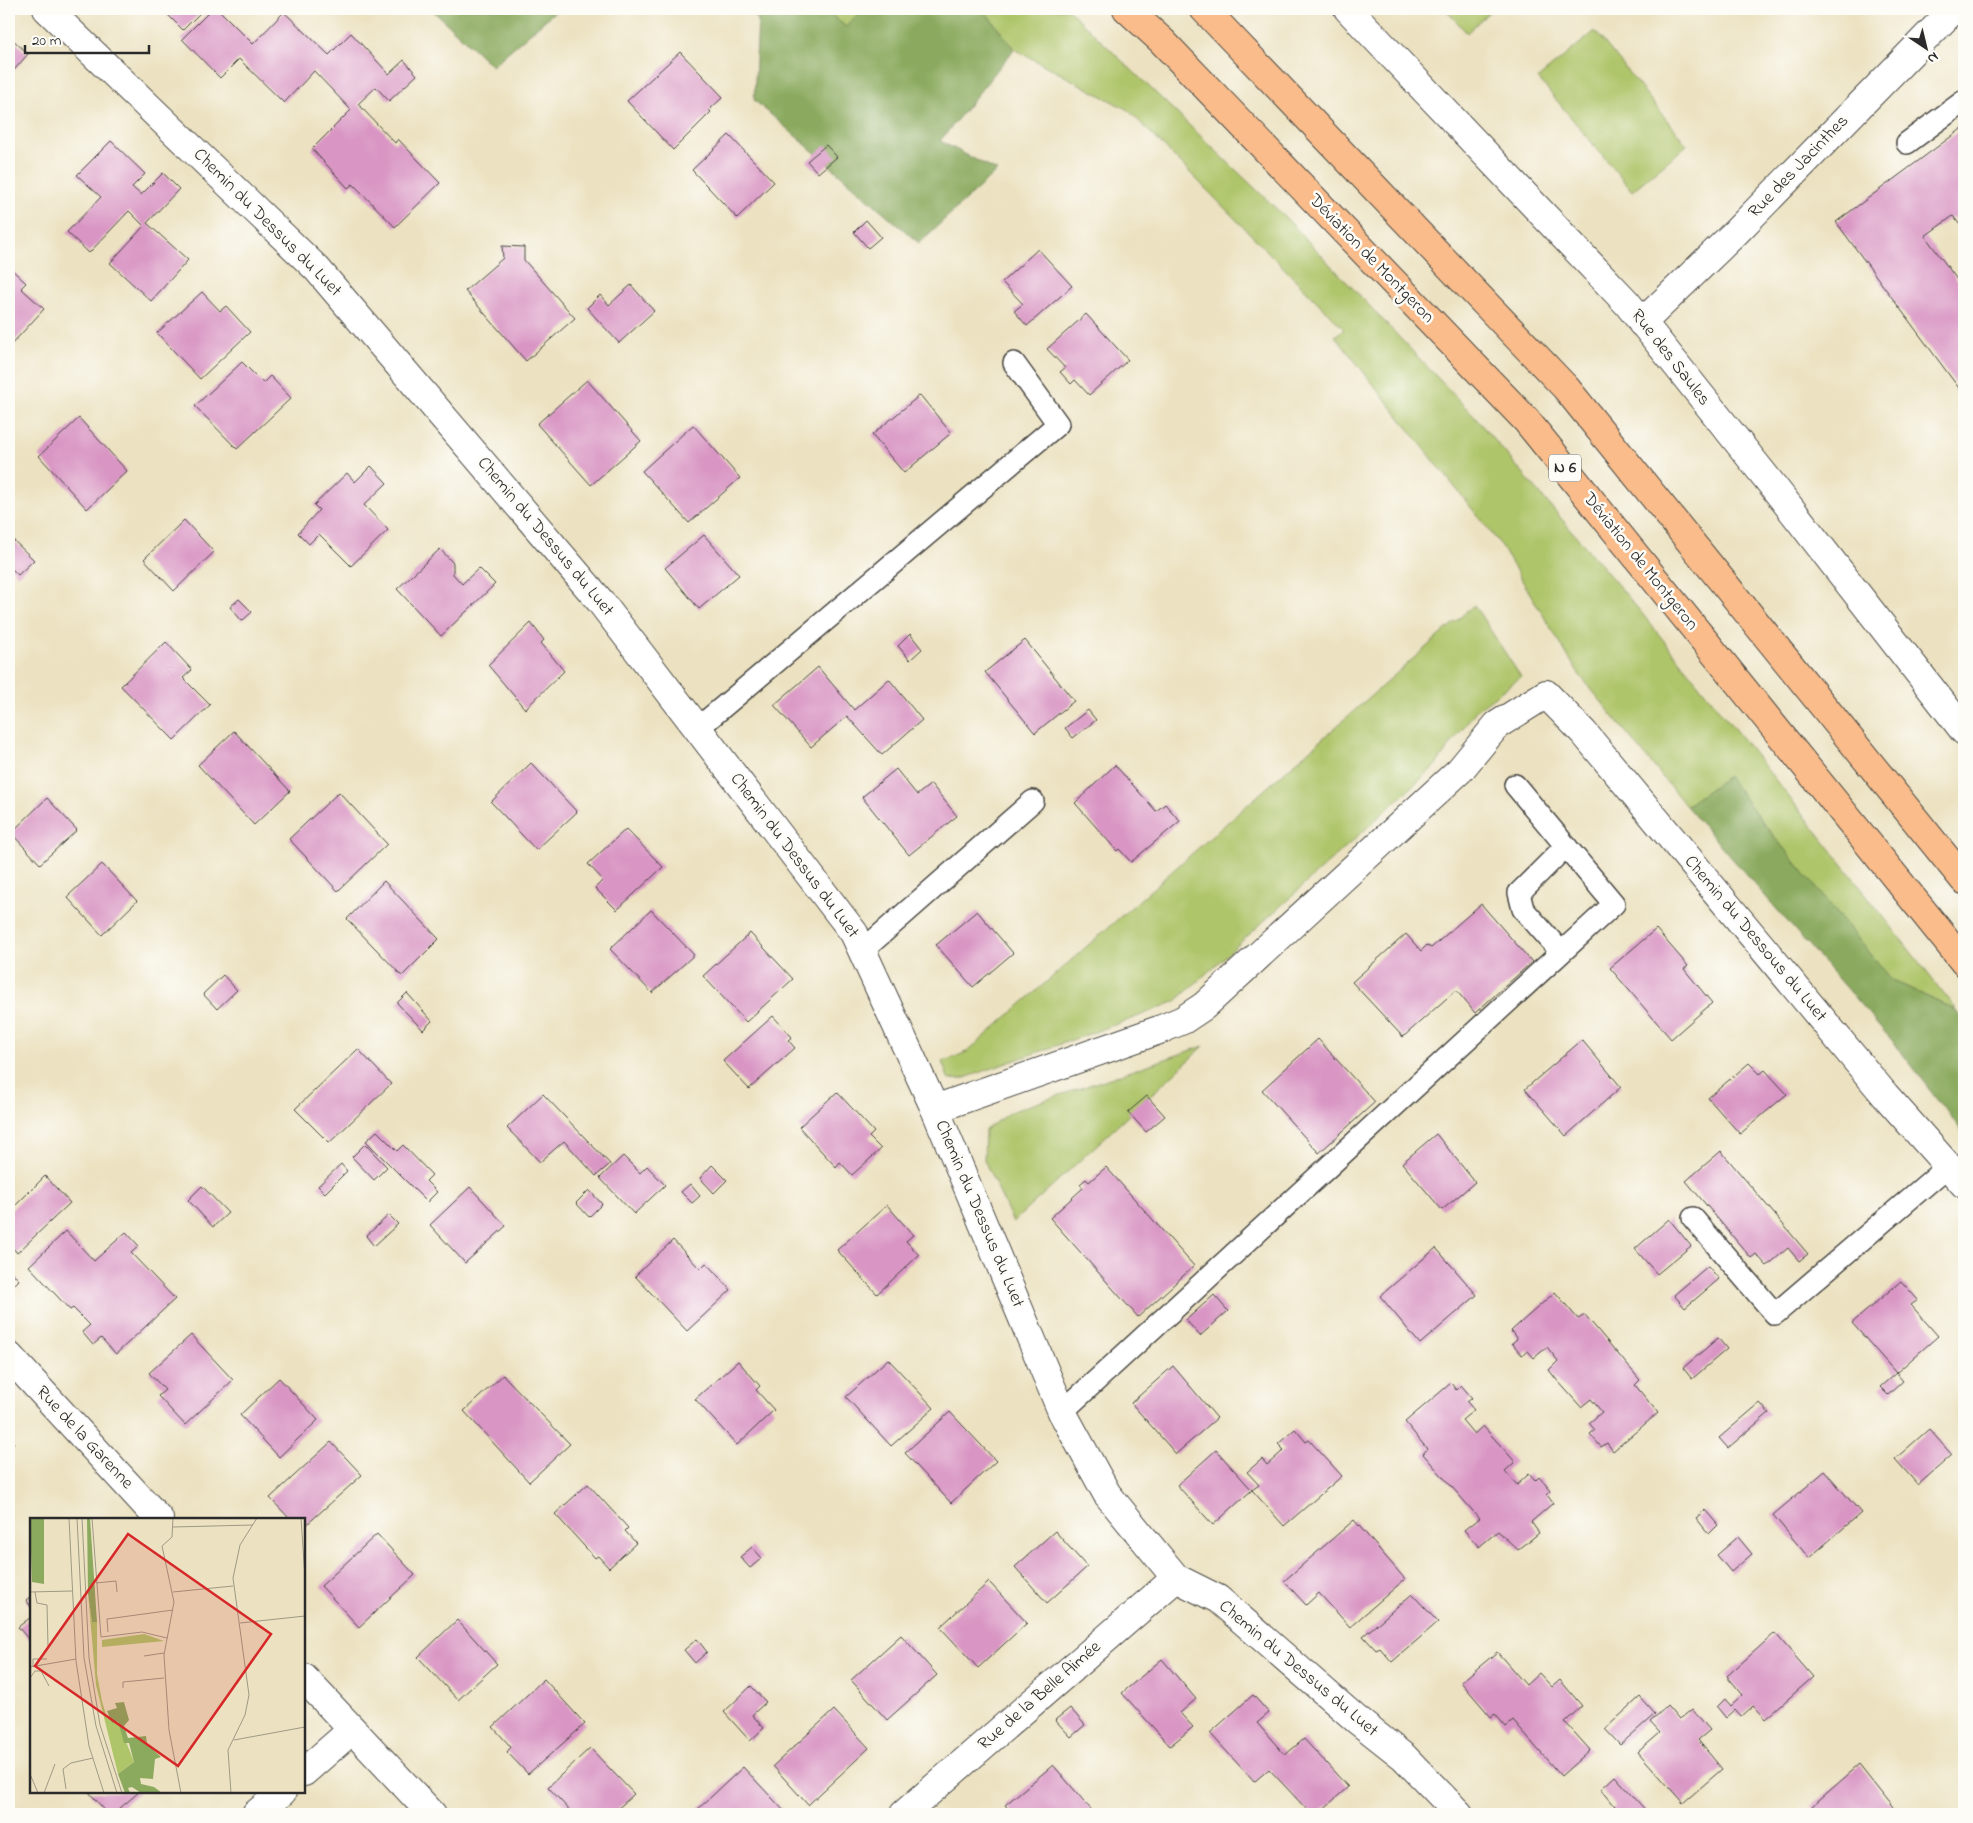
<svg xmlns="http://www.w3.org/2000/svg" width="1973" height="1823" font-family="'Indie Flower',sans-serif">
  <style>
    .green { fill: #afc56a; stroke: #6d784a }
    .forest { fill: #8baa5e; stroke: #5b6a44 }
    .building { fill: #d996c4 }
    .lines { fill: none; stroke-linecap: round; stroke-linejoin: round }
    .lane-casing { stroke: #484642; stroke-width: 24 }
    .street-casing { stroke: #484642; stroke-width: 30 }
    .primary-casing { stroke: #484642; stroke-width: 30 }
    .lane { stroke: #fff; stroke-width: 21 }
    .street { stroke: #fff; stroke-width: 28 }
    .primary { stroke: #f9bc8a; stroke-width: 28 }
    .labels { text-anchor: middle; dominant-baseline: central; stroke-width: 5; stroke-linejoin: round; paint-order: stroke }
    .shield { fill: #fdfcf7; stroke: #6a6a68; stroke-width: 1 }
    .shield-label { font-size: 16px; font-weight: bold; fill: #2b2b2b }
    .street-label { font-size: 18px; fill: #2b2b2b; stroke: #fdfcf7 }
    .inset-road { fill: none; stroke: #9f9985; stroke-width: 1 }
    .view { fill: #d62828; fill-opacity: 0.15; stroke: #d62828; stroke-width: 2.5 }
    .inset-edge { fill: none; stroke: #2b2b2b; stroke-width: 2.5 }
  </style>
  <rect width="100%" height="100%" fill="#fdfcf7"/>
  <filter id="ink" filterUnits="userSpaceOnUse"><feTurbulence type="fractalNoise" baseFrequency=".02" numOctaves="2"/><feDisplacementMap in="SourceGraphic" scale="10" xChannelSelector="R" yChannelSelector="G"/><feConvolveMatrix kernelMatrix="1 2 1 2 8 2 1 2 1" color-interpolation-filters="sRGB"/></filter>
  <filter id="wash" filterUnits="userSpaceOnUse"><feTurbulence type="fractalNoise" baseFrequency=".0096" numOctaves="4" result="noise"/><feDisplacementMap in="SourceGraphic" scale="20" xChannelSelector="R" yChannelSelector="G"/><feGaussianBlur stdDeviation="1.12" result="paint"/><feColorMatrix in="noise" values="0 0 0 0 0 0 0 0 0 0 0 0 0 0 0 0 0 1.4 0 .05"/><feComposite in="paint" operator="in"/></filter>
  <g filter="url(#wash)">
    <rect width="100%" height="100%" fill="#ece2c1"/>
    <!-- green -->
    <g class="green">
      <polygon points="824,9 863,9 846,27"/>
      <polygon points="983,9 1068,9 1286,218 1473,415 1640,611 1826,843 1957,1011 1892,980 1763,823 1728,777 1686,806 1578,673 1500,544 1335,336 1344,329 1128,110 1014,49"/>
      <polygon points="1445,9 1492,9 1467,33"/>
      <polygon points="1595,31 1687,145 1632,191 1538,78"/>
      <polygon points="1474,605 1521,677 1477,709 1435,766 1176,1001 1134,1018 962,1079 949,1080 942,1062 967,1052"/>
      <polygon points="1204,1046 1013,1222 984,1160 985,1130 1010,1112"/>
    </g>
    <!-- forest -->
    <g class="forest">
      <polygon points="431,9 558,9 492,66"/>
      <polygon points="745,9 824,9 846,27 863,9 983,9 1014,49 940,141 997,171 919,243 754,100 758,19"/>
      <polygon points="1728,776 1763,823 1892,980 1957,1011 1964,1021 1964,1134 1896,1045 1686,806"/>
    </g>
    <g id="blocks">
      <!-- building -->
      <g class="building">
        <polygon points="162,9 204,9 183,30"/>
        <polygon points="212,9 218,9 253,44 284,12 329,55 351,33 389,74 404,60 417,75 389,101 376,87 358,104 395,143 398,139 440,183 395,227 353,184 348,188 312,149 351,110 314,71 284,103 239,59 220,78 182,39"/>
        <polygon points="9,36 28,54 9,76"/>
        <polygon points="680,52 723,97 709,110 711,112 673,150 627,101"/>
        <polygon points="1964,127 1964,230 1953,216 1925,236 1964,289 1964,395 1836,222"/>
        <polygon points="729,135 774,182 737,218 692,170"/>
        <polygon points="111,141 145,174 132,187 141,195 163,173 179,189 147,223 188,260 151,301 110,263 144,226 129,211 89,253 67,232 101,197 77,175"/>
        <polygon points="826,145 837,157 818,173 807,161"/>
        <polygon points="866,220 881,237 868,248 854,232"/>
        <polygon points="502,246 524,247 524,260 575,318 526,361 465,291 503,258"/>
        <polygon points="1038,249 1072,286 1027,326 1014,311 1023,304 1002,282"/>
        <polygon points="9,267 26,283 21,288 44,309 10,346 9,345"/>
        <polygon points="631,285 654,311 619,343 587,308 600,295 609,305"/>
        <polygon points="202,292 220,311 226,306 250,332 200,379 157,333"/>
        <polygon points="1086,314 1128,360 1089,395 1075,380 1071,384 1060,372 1065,368 1047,349"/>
        <polygon points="242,362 263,383 270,376 291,398 237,449 195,406"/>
        <polygon points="587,380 641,441 591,485 537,424"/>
        <polygon points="920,395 951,433 904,473 872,435"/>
        <polygon points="79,418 127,471 87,509 39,456"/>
        <polygon points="693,425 740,478 689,523 642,471"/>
        <polygon points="371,466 387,483 364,505 388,530 351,566 319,534 309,544 298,533 319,510 314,505 347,473 355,482"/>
        <polygon points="184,520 214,552 174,591 144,559"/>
        <polygon points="704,535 739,575 699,609 665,568"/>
        <polygon points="9,536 34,560 18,575 9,566"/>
        <polygon points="440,549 453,563 453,574 462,584 479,568 495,584 441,636 397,589"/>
        <polygon points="239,599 252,612 242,621 230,607"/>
        <polygon points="531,623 544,640 541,643 564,671 525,709 488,665"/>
        <polygon points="910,634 922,649 910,660 898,646"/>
        <polygon points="1025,640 1074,701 1035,733 985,672"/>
        <polygon points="166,642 192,670 183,678 210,705 174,740 121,686"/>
        <polygon points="818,667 854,710 889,679 922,720 882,755 847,716 811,747 774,705"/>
        <polygon points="1088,710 1096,720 1073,738 1065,728"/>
        <polygon points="234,731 290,791 254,825 198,765"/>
        <polygon points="531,763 577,812 536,850 491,802"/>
        <polygon points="1115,765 1156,811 1165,804 1180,821 1131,862 1119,849 1117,851 1075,803"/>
        <polygon points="896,769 917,795 931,784 957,816 909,855 862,797"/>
        <polygon points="339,792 387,844 338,891 289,839"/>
        <polygon points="47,798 77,830 40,864 11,833"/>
        <polygon points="626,829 663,867 617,910 595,888 603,880 588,864"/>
        <polygon points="102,864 137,901 102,935 67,897"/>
        <polygon points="384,881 439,939 402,976 347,919"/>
        <polygon points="1481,904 1532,962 1475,1013 1456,990 1403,1037 1352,982 1406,934 1421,951 1427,945 1431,948"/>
        <polygon points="651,910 694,955 652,993 610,949"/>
        <polygon points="977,911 1013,953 973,987 936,945"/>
        <polygon points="1656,929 1688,966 1684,969 1712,1003 1671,1039 1610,968"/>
        <polygon points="750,933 793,979 746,1022 703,976"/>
        <polygon points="223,975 237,990 217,1009 203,994"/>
        <polygon points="407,993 432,1021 423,1030 397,1003"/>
        <polygon points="773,1016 792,1037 788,1040 795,1048 749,1089 723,1061"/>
        <polygon points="1318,1039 1375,1102 1319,1153 1262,1090"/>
        <polygon points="1582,1040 1621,1087 1566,1136 1525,1089"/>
        <polygon points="358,1049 391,1084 329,1143 295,1109"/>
        <polygon points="1749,1063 1760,1074 1765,1070 1787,1094 1740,1134 1708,1098"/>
        <polygon points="837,1092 874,1132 869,1137 881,1149 852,1175 840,1162 836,1167 799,1127"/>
        <polygon points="543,1094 610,1164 596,1176 564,1141 540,1162 507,1128"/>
        <polygon points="1147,1096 1165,1116 1146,1132 1128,1112"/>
        <polygon points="377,1131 397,1151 403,1145 432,1175 426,1181 437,1192 427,1202 366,1141"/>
        <polygon points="1436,1134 1475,1182 1442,1210 1402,1163"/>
        <polygon points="365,1144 387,1167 374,1180 352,1157"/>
        <polygon points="1721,1151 1808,1254 1799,1261 1788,1248 1767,1266 1756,1254 1751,1258 1686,1181"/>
        <polygon points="623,1156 640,1173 647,1166 665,1185 634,1214 600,1178"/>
        <polygon points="341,1164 347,1171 325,1193 318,1186"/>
        <polygon points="712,1165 727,1180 714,1193 700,1178"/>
        <polygon points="1106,1167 1194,1266 1138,1317 1050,1218 1083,1188 1080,1184 1086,1179 1089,1182"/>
        <polygon points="45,1176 70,1203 17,1253 9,1243 9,1212"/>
        <polygon points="690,1184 700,1196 692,1203 681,1192"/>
        <polygon points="202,1186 228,1213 213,1227 188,1200"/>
        <polygon points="470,1187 506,1226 465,1263 430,1225"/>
        <polygon points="589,1190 602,1204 589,1217 576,1203"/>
        <polygon points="887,1205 913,1235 906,1241 919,1255 877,1294 837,1250"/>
        <polygon points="389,1215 398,1224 374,1246 366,1236"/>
        <polygon points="1669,1219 1691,1246 1657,1274 1635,1249"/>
        <polygon points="66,1231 94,1261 126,1232 139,1246 131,1253 175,1299 116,1354 101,1338 93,1345 82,1332 90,1325 73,1308 70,1310 29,1266"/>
        <polygon points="673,1240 700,1269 706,1263 731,1290 687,1331 635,1276"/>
        <polygon points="1436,1248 1477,1295 1420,1344 1380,1296"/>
        <polygon points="1708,1266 1719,1279 1685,1308 1674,1295"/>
        <polygon points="9,1269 19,1280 9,1290"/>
        <polygon points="1901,1281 1918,1300 1911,1305 1938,1336 1896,1373 1852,1323"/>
        <polygon points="1555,1292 1578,1319 1585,1315 1640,1380 1635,1385 1658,1413 1613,1451 1607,1443 1601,1447 1590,1434 1595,1430 1589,1423 1602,1412 1591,1399 1581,1407 1556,1379 1549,1370 1558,1361 1547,1347 1534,1358 1528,1351 1522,1355 1512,1343 1517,1339 1511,1331"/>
        <polygon points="1214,1295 1228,1311 1200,1336 1186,1320"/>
        <polygon points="191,1335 233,1380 185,1425 158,1396 165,1390 149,1373"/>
        <polygon points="1718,1338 1727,1349 1692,1379 1683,1368"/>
        <polygon points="888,1359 934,1408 891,1446 846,1397"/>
        <polygon points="738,1361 760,1386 756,1390 774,1410 737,1445 695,1399"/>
        <polygon points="1173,1366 1217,1418 1176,1454 1131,1403"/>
        <polygon points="1896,1373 1903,1381 1888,1395 1880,1387"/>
        <polygon points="503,1375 570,1444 529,1482 464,1411"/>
        <polygon points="279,1378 318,1420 279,1457 240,1415"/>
        <polygon points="1451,1383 1456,1390 1461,1385 1472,1398 1467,1402 1474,1410 1462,1420 1474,1434 1483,1426 1509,1455 1515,1462 1505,1471 1517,1485 1529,1474 1535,1481 1539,1477 1551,1491 1547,1495 1553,1503 1531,1522 1539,1533 1518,1550 1498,1531 1479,1547 1464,1530 1479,1518 1423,1454 1427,1449 1405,1422"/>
        <polygon points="1760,1403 1769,1413 1728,1448 1719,1438"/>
        <polygon points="950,1412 996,1461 951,1503 905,1453"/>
        <polygon points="1295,1429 1306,1442 1309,1440 1342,1476 1284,1526 1252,1490 1259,1485 1247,1472 1262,1459 1267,1465 1284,1450 1278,1444"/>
        <polygon points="1929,1429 1952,1455 1918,1485 1895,1459"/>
        <polygon points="9,1438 14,1443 9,1448"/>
        <polygon points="331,1442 362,1475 304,1527 304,1519 290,1519 270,1498"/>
        <polygon points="1216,1450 1252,1490 1213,1525 1177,1485"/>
        <polygon points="1825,1471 1861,1513 1809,1558 1773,1515"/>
        <polygon points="588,1484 628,1528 625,1531 636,1543 609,1568 598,1556 595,1558 555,1514"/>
        <polygon points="1705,1510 1718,1525 1709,1534 1696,1518"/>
        <polygon points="1354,1520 1405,1579 1350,1627 1319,1593 1306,1605 1284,1581"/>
        <polygon points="1055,1531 1087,1567 1047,1603 1015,1567"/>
        <polygon points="377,1534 415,1575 359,1627 321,1586"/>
        <polygon points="1738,1537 1752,1554 1731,1572 1717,1555"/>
        <polygon points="752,1547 762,1558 750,1568 740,1557"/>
        <polygon points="989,1582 1027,1623 978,1668 940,1627"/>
        <polygon points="1412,1594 1438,1622 1392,1662 1380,1648 1376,1650 1363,1636"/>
        <polygon points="31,1596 31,1607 26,1600"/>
        <polygon points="31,1617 31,1642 18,1627"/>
        <polygon points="457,1620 497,1664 458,1700 418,1657"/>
        <polygon points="1775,1633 1813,1677 1765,1719 1753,1706 1741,1717 1735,1710 1726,1718 1717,1707 1725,1699 1731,1706 1743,1695 1727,1676"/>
        <polygon points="901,1635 937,1675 887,1720 851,1680"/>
        <polygon points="697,1639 707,1652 695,1663 684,1650"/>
        <polygon points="1497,1652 1526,1685 1539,1673 1552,1687 1560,1680 1582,1706 1565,1722 1590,1750 1561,1776 1513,1721 1506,1727 1495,1714 1491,1717 1461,1682"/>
        <polygon points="1162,1659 1196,1699 1180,1713 1193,1727 1170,1746 1122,1693"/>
        <polygon points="544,1679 585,1724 528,1774 507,1752 511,1747 493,1727"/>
        <polygon points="751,1686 766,1702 752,1715 764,1728 750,1741 724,1712"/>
        <polygon points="1253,1695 1269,1713 1257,1723 1285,1755 1304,1739 1348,1787 1318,1814 1311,1814 1269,1769 1254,1782 1210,1733"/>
        <polygon points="1640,1697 1655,1714 1620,1745 1605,1729"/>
        <polygon points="1667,1706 1679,1720 1692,1709 1710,1730 1698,1740 1722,1769 1683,1803 1638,1752 1660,1733 1650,1722"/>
        <polygon points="1070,1708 1085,1725 1071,1737 1055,1720"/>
        <polygon points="834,1710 869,1748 808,1805 773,1766"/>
        <polygon points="590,1748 634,1794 612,1814 573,1814 548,1787"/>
        <polygon points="1053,1765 1095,1814 1013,1814 1005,1805"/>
        <polygon points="1859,1765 1898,1814 1818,1814 1812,1806"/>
        <polygon points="743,1767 787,1814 701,1814 697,1810"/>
        <polygon points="1615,1776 1649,1814 1607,1814 1615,1806 1601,1789"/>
        <polygon points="89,1792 139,1792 113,1814 108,1814"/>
      </g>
    </g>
  </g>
  <g filter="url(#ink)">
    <use href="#blocks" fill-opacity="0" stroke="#484642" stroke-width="1"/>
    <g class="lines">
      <defs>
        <g id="lane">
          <polyline points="1907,143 1964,101"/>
          <polyline points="698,728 1058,424 1014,363"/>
          <polyline points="862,951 1033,801"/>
          <polyline points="1561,952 1523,909 1519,893 1566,846"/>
          <polyline points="1693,1218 1775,1314 1948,1166"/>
          <polyline points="1062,1412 1614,904 1515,785"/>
        </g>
        <g id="street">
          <polyline points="47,9 317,269 600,601 854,933 935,1109 1062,1412 1107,1494 1176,1578 1218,1599 1357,1720 1404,1757 1459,1814"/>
          <polyline points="1348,9 1627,303 1773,486 1964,731"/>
          <polyline points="1642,323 1736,232 1954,9"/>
          <polyline points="935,1109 1159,1030 1183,1020 1204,1006 1460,770 1497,725 1546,694 1584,733 1885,1095 1964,1184"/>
          <polyline points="9,1356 159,1519"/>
          <polyline points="304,1678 432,1814"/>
          <polyline points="304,1772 352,1730"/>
          <polyline points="256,1814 282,1792"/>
          <polyline points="904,1814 1176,1578"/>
        </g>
        <g id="primary">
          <polyline points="1127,9 1162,41 1526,420 1964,962"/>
          <polyline points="1204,9 1566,388 1964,880"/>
        </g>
      </defs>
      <!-- lane casing -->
      <use href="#lane" class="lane-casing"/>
      <!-- street casing -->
      <use href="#street" class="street-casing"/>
      <!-- primary casing -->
      <use href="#primary" class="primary-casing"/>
      <!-- lane -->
      <use href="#lane" class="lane"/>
      <!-- street -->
      <use href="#street" class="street"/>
      <!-- primary -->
      <use href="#primary" class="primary"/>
    </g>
  </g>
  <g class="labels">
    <!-- shield labels -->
    <rect class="shield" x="1549" y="454.5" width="32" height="27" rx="4"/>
    <g class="shield-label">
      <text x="1565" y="468">N 6</text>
    </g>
    <!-- street labels -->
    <g class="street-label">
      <text transform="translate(1799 167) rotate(-46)">Rue des Jacinthes</text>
      <text transform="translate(267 223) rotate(45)">Chemin du Dessus du Luet</text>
      <text transform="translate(1371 259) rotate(46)">Déviation de Montgeron</text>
      <text transform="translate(1670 358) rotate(52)">Rue des Saules</text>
      <text transform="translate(545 537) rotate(50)">Chemin du Dessus du Luet</text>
      <text transform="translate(1640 562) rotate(51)">Déviation de Montgeron</text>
      <text transform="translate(794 856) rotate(53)">Chemin du Dessus du Luet</text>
      <text transform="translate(1755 939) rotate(50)">Chemin du Dessous du Luet</text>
      <text transform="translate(979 1214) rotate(67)">Chemin du Dessus du Luet</text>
      <text transform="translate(84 1438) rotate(47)">Rue de la Garenne</text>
      <text transform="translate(1298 1669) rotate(40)">Chemin du Dessus du Luet</text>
      <text transform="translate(1040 1696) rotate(-41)">Rue de la Belle Aimée</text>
    </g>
  </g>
  <!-- overview -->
  <g transform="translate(30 1518)">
    <rect width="275" height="275" fill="#ece2c1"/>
    <path d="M58 75 62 104H67V156L72 183 77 200 88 203 104 244 88 256 66 167ZM114 116 134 123 72 129V122Z" fill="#afc56a"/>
    <path d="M0 0H14V66L2 64ZM57 0H60L67 104H62L58 75ZM94 184 99 202 94 208 98 220 116 218 117 226 131 239 125 241 123 261 110 260 111 266 124 269 132 275H111L102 269 98 270 100 275H95L88 256 104 244 99 225H94L88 203 82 205 77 193 87 190 85 185Z" fill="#8baa5e"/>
    <path class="inset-road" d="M39 0 46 143 59 228 74 275M47 0 54 140 66 208 87 275M52 0 59 140 70 207 92 275M62 0 71 119 112 114 137 120M143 0 142 19 132 28 144 84 134 137 139 212 151 275M271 0 275 59M143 9 223 7M66 65 86 63 87 74M0 74 42 73M5 74 7 85 17 87 18 128M143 74 203 68M210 105 275 98M78 114 77 101 143 92M114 138 134 135M0 149 46 141M3 149V141H17M0 160 5 153H11L19 168M93 170V164L134 160M204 222 275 209M0 256 8 275M36 271 33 251 41 245 63 240M14 275 25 246M201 275 198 232 215 197 219 177 203 60 210 27 227 0"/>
    <path class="view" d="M98 16 241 116 148 248 5 148Z"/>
    <rect width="275" height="275" class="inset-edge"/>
  </g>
  <!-- margin -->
  <rect width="1973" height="1823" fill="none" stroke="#fdfcf7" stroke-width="30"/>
  <!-- north arrow -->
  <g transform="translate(1926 48) rotate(145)" stroke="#fdfcf7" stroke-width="4" paint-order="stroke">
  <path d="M0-4L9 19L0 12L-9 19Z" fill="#2b2b2b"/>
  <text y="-8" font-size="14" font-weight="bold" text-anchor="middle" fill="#2b2b2b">N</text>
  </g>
  <!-- scale -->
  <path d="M25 45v8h124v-8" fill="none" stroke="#2b2b2b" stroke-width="2.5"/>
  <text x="32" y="45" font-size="15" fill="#2b2b2b" stroke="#fdfcf7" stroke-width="4" paint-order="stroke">20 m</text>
</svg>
